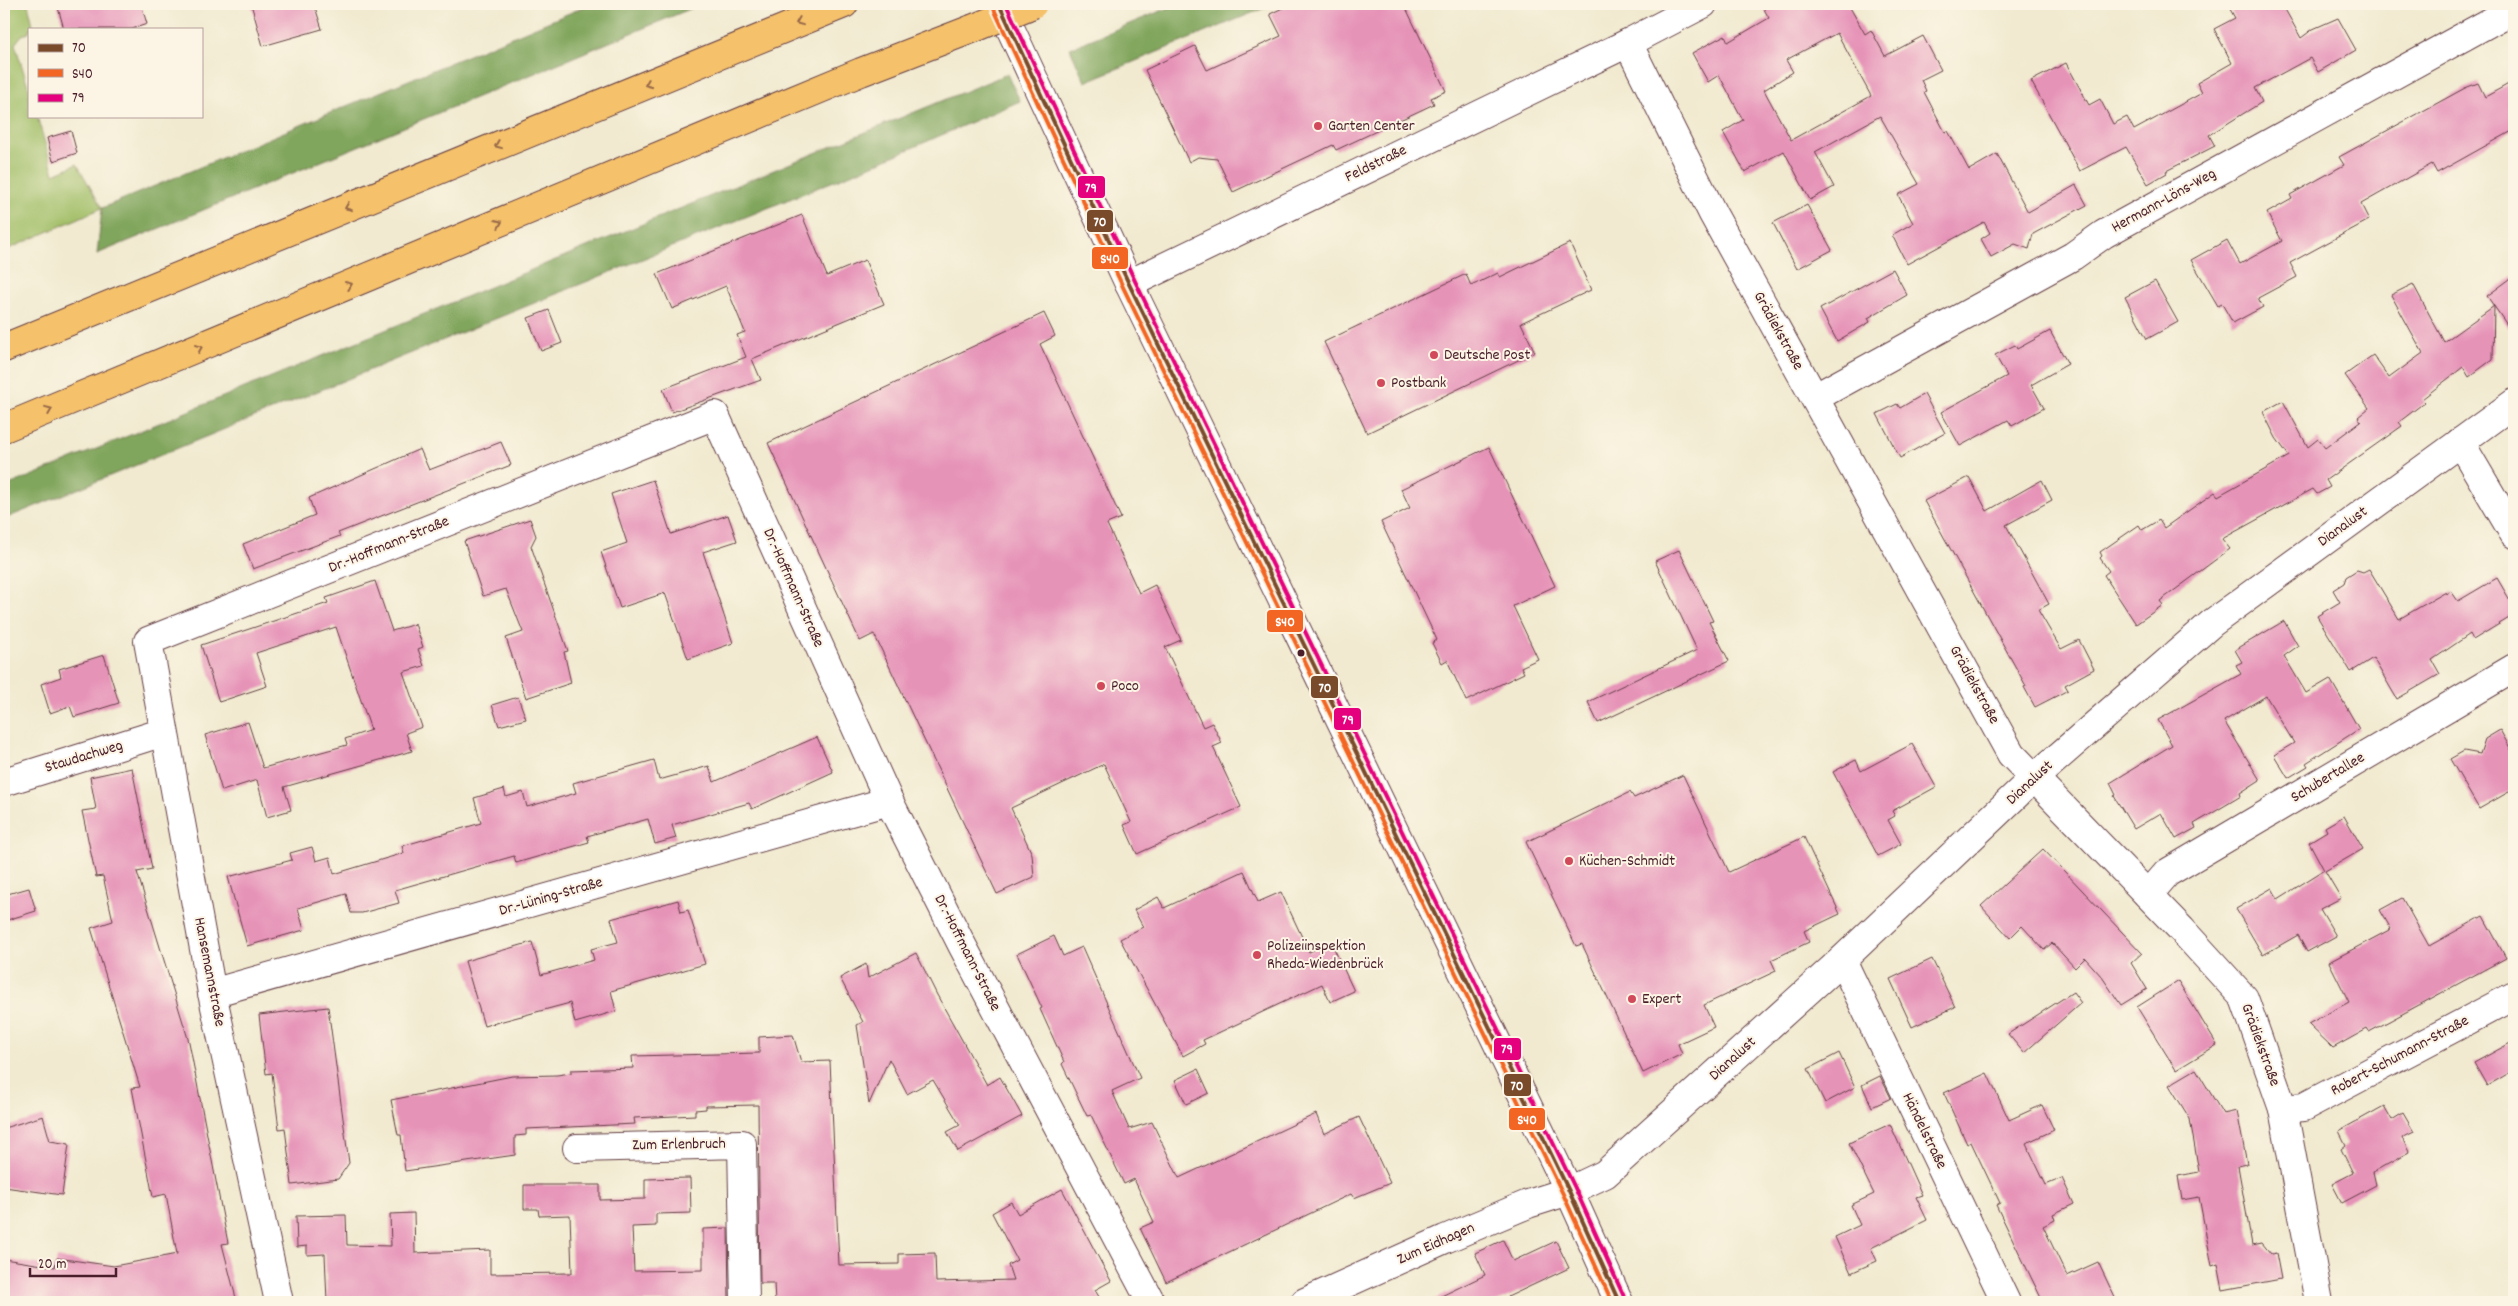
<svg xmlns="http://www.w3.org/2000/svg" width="2518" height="1306" font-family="Dekko,sans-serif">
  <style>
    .green { fill: #a0be66; stroke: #756e48 }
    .forest { fill: #80a55b; stroke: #656243 }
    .building { fill: #e693b8; fill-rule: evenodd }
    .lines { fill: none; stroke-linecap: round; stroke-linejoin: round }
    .minor-casing { stroke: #633d44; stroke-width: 30 }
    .highway-casing { stroke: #633d44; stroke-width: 30 }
    .minor { stroke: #fff; stroke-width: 28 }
    .highway { stroke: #f5c16b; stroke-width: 28 }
    .highway-bridge-casing { stroke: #633d44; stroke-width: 30; stroke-linecap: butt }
    .highway-bridge { stroke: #f5c16b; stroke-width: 28 }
    .bus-1-casing { stroke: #fcf5e5; stroke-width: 8 }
    .bus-2-casing { stroke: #fcf5e5; stroke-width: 8 }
    .bus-3-casing { stroke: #fcf5e5; stroke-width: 8 }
    .bus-1 { stroke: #7a4b2a; stroke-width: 4 }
    .bus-2 { stroke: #f26522; stroke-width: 4 }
    .bus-3 { stroke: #e5007d; stroke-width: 4 }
    .oneway { stroke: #976848 }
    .poi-dot { fill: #d1495b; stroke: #fcf5e5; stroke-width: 2 }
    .bus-dot { fill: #4a1f2b; stroke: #fcf5e5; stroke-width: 2 }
    .labels { text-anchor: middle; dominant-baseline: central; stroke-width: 4; stroke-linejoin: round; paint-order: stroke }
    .poi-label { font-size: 16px; fill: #4a1f2b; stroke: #fcf5e5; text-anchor: start }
    .street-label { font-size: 16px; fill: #4a1f2b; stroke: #fcf5e5 }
    .line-badge { stroke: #fcf5e5; stroke-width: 2 }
    .badge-label { font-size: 14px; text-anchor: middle; font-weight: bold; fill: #fff }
  </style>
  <rect width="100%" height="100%" fill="#fcf5e5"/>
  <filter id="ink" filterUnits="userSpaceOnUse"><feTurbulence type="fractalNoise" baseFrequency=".02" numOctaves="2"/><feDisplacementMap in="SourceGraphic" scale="10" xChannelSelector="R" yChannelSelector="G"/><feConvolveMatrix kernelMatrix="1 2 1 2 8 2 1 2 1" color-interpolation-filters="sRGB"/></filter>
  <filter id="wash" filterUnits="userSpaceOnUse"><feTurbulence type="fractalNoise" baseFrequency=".0096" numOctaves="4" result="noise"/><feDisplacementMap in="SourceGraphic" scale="20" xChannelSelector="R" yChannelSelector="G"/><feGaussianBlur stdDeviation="1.12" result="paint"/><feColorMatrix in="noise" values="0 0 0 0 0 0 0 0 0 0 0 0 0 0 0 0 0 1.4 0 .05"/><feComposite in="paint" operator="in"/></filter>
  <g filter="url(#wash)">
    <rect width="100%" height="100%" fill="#f1ead0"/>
    <!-- green -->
    <polygon class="green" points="4,4 28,4 34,29 29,29 29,33 22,35 15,44 29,89 29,116 37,116 54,174 77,164 102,208 4,251"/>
    <!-- forest -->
    <g class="forest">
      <polygon points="591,4 702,4 97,254 102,208"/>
      <polygon points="1178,4 1274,4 1085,82 1070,48"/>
      <polygon points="1007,74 1020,101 861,170 4,519 4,487"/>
    </g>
    <g id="blocks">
      <!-- building -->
      <g class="building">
        <polygon points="57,4 141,4 147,24 132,29 64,29"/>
        <polygon points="251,4 314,4 322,29 263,46"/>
        <polygon points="1291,4 1404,4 1446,91 1431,98 1434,104 1336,150 1333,145 1233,192 1217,159 1198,157 1189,162 1145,70 1195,46 1207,70 1281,36 1270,14"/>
        <path d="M1761 4H1848L1865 34 1871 30 1885 56 1923 36 1941 70 1921 80 1926 91 1924 92 1945 132 1948 131 1969 170 1997 154 2028 212 2076 185 2087 205 2033 234 2029 249 2015 244 1991 257 1981 239 1990 233 1984 222 1907 264 1892 235 1913 223 1898 195 1919 184 1880 116 1815 152 1834 187 1810 200 1784 151 1745 172 1723 132 1743 120 1719 75 1708 82 1692 53 1725 35 1728 42 1769 18ZM1837 33 1871 96 1791 140 1764 90 1793 72 1786 60Z"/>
        <polygon points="2227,4 2282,4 2301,38 2313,29 2338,18 2356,50 2318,72 2310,58 2255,88 2262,102 2209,135 2215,146 2166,171 2167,173 2148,184 2126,147 2080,171 2031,81 2066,63 2089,105 2100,99 2113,124 2127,117 2134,130 2202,93 2197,83 2232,63 2214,29 2235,18"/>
        <polygon points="2514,81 2514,130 2437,173 2432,164 2361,204 2369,220 2290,263 2297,277 2258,298 2263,307 2233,323 2222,304 2218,306 2191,260 2227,240 2240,264 2282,241 2267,213 2292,199 2290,195 2344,165 2339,157 2465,88 2478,83 2485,97"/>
        <polygon points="71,131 77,153 53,161 47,138"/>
        <polygon points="1807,205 1832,250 1797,269 1773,223"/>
        <polygon points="802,215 827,276 865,260 884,304 752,359 761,380 672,412 663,389 746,357 737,335 745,332 726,286 672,309 657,274"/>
        <polygon points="1570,243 1591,290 1521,323 1535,352 1367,433 1324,342 1466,274 1471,286 1498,273 1500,277"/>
        <polygon points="1893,269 1907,295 1868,318 1870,322 1837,341 1820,309"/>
        <polygon points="2514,276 2514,335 2487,296"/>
        <polygon points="2155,281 2178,322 2147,339 2125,297"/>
        <polygon points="2413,284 2444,342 2494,306 2493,359 2469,377 2463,367 2422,399 2425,402 2399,422 2402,426 2326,480 2330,487 2317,494 2313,489 2222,539 2230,549 2160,601 2163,605 2136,624 2104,575 2109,571 2100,558 2102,556 2100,552 2139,525 2142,530 2159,520 2164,528 2215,492 2218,496 2289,456 2276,438 2263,412 2283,401 2308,447 2318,439 2325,448 2361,421 2358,417 2369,408 2345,375 2373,355 2389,378 2423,353 2391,295"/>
        <polygon points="549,310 562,343 541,351 528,318"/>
        <polygon points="1044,313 1055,336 1040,344 1121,518 1107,524 1139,593 1155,585 1181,640 1165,647 1203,727 1212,723 1222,743 1213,747 1241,807 1137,854 1124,825 1131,822 1104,764 1011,808 1032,854 1034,877 997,894 874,634 860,641 768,443"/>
        <polygon points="2050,331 2068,364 2031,385 2044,408 2012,426 2008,420 1960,446 1941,412 2007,376 1995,355 2015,345 2017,349"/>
        <polygon points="1924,394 1945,433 1900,458 1877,414 1897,404 1900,408"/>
        <polygon points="501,442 511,465 338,533 340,536 253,569 243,544 315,515 309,498 420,449 429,470"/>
        <polygon points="1489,447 1555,586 1513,606 1538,659 1521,667 1524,673 1466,701 1447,660 1442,663 1432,643 1437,640 1381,522 1410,508 1401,489"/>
        <polygon points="1969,477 1987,511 2042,480 2052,500 2006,525 2049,604 2038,610 2061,649 2079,640 2094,669 2065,685 2068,690 2035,707 2024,687 2026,686 1924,501"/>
        <polygon points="653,480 671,534 728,515 737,541 703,552 733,643 688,659 665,593 620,608 601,552 627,543 611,494"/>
        <polygon points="530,519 536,536 531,546 568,651 564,652 571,683 526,698 506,638 523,632 506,589 483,596 464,541"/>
        <polygon points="1679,550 1713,621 1709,622 1729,661 1598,723 1588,702 1697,650 1655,561"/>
        <polygon points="2369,569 2399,619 2446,592 2447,594 2451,591 2458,601 2497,578 2514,607 2514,615 2473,640 2470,634 2432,660 2440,674 2397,699 2373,658 2351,672 2317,616 2340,602 2333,590 2344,583 2346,577 2357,570 2363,572"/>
        <polygon points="375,581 392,631 415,624 423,647 418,649 424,666 403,672 422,727 406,733 412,751 284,787 291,810 267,817 257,780 222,791 205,735 248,722 263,768 347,745 345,739 371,730 336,627 256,653 267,686 219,702 201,645 328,603 326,598"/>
        <polygon points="2284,621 2298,646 2284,656 2306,693 2330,679 2359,729 2306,763 2308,766 2288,778 2274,755 2294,743 2266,696 2224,721 2260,780 2240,793 2241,796 2194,824 2196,828 2176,839 2161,813 2134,829 2114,796 2116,795 2110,783 2172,745 2158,720 2241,674 2236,665 2242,662 2235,650"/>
        <polygon points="104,655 119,703 74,717 70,706 50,713 41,684 61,677 59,669"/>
        <polygon points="518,697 526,719 499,726 492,705"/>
        <polygon points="2500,730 2514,755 2514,789 2479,809 2450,759 2464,751 2480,754 2485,739"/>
        <polygon points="817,737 833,772 752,809 749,803 672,825 676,838 655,844 648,819 587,836 589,842 516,863 514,856 395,890 399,903 362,913 351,913 346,894 298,908 304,930 247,946 228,877 292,860 290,853 312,847 316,861 330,857 334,874 404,853 402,846 481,823 474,798 504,789 506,797 523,792 527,807 576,793 573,783 654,760 659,780 709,766 714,782"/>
        <polygon points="1912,744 1936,787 1892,811 1895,816 1888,820 1901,844 1878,856 1833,772 1856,760 1861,771"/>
        <polygon points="132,768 152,869 137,872 189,1042 228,1243 222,1244 237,1302 4,1302 4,1259 55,1267 57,1258 114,1266 177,1254 166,1194 153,1197 132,1088 140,1087 91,928 113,921 103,876 96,877 82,811 96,809 90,777"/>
        <polygon points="1683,775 1729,872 1804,837 1840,914 1804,931 1809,942 1771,960 1776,971 1704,1005 1714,1027 1678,1044 1682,1054 1643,1073 1582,944 1576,946 1526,842 1630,792 1634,798"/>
        <polygon points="2344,816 2363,849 2325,871 2341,898 2320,909 2336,936 2307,952 2298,935 2263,955 2236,909 2272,888 2278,899 2324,870 2309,842 2327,831 2325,827"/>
        <polygon points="2043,849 2142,953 2131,963 2147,989 2121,1005 2102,977 2085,958 2075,968 2052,943 2044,950 2022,926 2010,938 1981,906"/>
        <polygon points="1244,871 1258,902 1281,892 1309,952 1331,942 1354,991 1330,1002 1322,984 1203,1040 1205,1044 1183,1056 1120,939 1143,927 1134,910 1158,897 1164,908"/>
        <polygon points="29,888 36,911 4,921 4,895"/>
        <polygon points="2402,898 2429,946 2483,916 2506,958 2369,1032 2367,1029 2333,1048 2308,1024 2349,1002 2329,962 2391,929 2380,910"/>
        <polygon points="678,900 681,912 688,910 705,964 611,991 616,1011 596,1017 575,1023 570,1003 484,1026 465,961 532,942 541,975 594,960 591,949 618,942 611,919"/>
        <polygon points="1054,936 1063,956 1082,947 1140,1078 1112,1091 1129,1129 1152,1122 1179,1178 1316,1114 1324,1134 1359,1117 1390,1183 1354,1198 1351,1194 1166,1282 1140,1228 1154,1222 1134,1179 1124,1184 1091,1115 1087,1116 1062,1064 1064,1062 1040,1009 1042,1008 1017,954"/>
        <polygon points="916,953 937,995 987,1085 1000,1077 1022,1116 958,1151 947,1132 960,1125 933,1080 907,1094 889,1059 869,1104 857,1025 863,1022 840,978 866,964 868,978"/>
        <polygon points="1932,959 1955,1007 1912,1027 1890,979"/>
        <polygon points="2178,981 2217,1045 2176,1070 2137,1007"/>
        <polygon points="2073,992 2081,1003 2024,1053 2008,1034"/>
        <polygon points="328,1007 349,1163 338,1179 292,1185 285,1128 279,1129 272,1073 266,1074 259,1015"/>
        <polygon points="793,1035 801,1062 830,1061 839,1265 899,1264 899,1254 935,1253 936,1282 1013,1280 1008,1265 1017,1260 992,1213 1011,1202 1018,1214 1062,1189 1111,1281 1095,1290 1102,1302 775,1302 774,1283 760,1283 758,1105 706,1106 706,1109 695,1110 695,1115 634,1118 635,1124 526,1129 526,1135 515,1136 515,1155 405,1171 401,1135 398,1135 391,1100 512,1076 557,1075 571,1073 571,1070 633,1068 632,1056 759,1053 759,1037"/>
        <polygon points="2514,1041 2514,1070 2487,1086 2474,1063"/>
        <polygon points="1839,1053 1855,1087 1825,1103 1808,1069"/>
        <polygon points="1198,1069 1209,1093 1186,1104 1175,1080"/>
        <polygon points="2196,1069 2223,1114 2237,1111 2247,1164 2238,1166 2252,1245 2262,1243 2271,1254 2276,1253 2281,1279 2223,1290 2218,1264 2212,1266 2199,1197 2182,1200 2178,1176 2199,1172 2190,1119 2169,1085"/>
        <polygon points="1987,1073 2009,1120 2042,1105 2054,1130 2026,1143 2046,1185 2062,1178 2074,1204 2053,1214 2055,1220 2043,1226 2067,1276 2098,1262 2117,1302 2043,1302 1996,1205 2000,1203 1971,1142 1967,1144 1944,1093"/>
        <polygon points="1880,1076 1891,1098 1872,1107 1862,1085"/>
        <polygon points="2384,1106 2392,1120 2403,1113 2414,1132 2402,1138 2409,1152 2373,1172 2376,1185 2342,1203 2332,1184 2353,1173 2341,1149 2346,1145 2339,1131"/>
        <polygon points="43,1116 50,1141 69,1144 62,1195 4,1187 4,1128"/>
        <polygon points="1890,1124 1922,1195 1916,1197 1927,1220 1871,1248 1877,1261 1851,1273 1835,1237 1860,1225 1851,1205 1874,1194 1849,1143"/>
        <polygon points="690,1178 691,1213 656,1214 656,1226 632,1227 634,1271 703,1270 703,1229 728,1228 729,1302 327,1302 325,1254 307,1255 307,1246 297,1247 296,1216 346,1215 347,1245 391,1246 390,1214 414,1213 415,1253 490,1250 490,1274 572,1273 570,1215 539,1216 538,1209 524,1209 524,1185 600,1185 600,1200 645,1199 645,1179"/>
        <polygon points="1503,1240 1513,1261 1556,1241 1569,1268 1497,1302 1429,1302 1485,1275 1475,1253"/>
      </g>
    </g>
  </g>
  <g filter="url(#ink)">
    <use href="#blocks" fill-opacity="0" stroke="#633d44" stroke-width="1"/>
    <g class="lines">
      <defs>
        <g id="minor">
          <polyline points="999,4 1129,284 1569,1191 1619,1302"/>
          <polyline points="1628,43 1713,214 2011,754 2182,930 2244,998 2283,1109 2319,1302"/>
          <polyline points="1129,284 1628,43 1703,4"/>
          <polyline points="1816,397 2073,256 2104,234 2514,9"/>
          <polyline points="2460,442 2514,534"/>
          <polyline points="4,782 164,732"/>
          <polyline points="2148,895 2167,873 2514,668"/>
          <polyline points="1842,960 2006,1302"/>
          <polyline points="212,993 889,801"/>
          <polyline points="2283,1109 2304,1107 2514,996"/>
          <polyline points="577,1148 742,1144 745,1302"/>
          <polyline points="279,1302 212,993 148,641 715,415 889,801 962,945 1151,1302"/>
          <polyline points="1305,1302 1445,1239 1528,1204 1569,1191 1605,1174 1842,960 2034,778 2212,623 2514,403"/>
        </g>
        <g id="highway">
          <polyline points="4,348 844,4"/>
          <polyline points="4,428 861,72 972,29"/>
        </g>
      </defs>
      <!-- minor casing -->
      <use href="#minor" class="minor-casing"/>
      <!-- highway casing -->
      <use href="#highway" class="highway-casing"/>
      <!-- minor -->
      <use href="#minor" class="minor"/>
      <!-- highway -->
      <use href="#highway" class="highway"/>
      <defs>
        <polyline id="highway-bridge" points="972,29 1033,4"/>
      </defs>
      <!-- highway-bridge casing -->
      <use href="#highway-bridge" class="highway-bridge-casing"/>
      <!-- highway-bridge -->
      <use href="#highway-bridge" class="highway-bridge"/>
      <defs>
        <polyline id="bus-1" points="999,4 1129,284 1569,1191 1619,1302"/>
        <polyline id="bus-2" points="993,7 1123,287 1563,1194 1612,1302"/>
        <polyline id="bus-3" points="1006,4 1135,281 1575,1188 1625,1299"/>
      </defs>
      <!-- bus-1 casing -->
      <use href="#bus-1" class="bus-1-casing"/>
      <!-- bus-2 casing -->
      <use href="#bus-2" class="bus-2-casing"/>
      <!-- bus-3 casing -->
      <use href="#bus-3" class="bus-3-casing"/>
      <!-- bus-1 -->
      <use href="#bus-1" class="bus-1"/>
      <!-- bus-2 -->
      <use href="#bus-2" class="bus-2"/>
      <!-- bus-3 -->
      <use href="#bus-3" class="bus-3"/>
    </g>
    <!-- one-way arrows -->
    <defs><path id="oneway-chevron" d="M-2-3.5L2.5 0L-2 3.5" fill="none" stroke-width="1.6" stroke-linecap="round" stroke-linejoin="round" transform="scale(1.25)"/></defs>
    <g class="oneway">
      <use href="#oneway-chevron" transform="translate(799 22) rotate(158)"/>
      <use href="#oneway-chevron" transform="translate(648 84) rotate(158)"/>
      <use href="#oneway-chevron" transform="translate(498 145) rotate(158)"/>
      <use href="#oneway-chevron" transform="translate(348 207) rotate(158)"/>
      <use href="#oneway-chevron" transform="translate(499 223) rotate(-23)"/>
      <use href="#oneway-chevron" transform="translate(349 285) rotate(-23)"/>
      <use href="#oneway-chevron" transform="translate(199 348) rotate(-23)"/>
      <use href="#oneway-chevron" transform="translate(49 410) rotate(-22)"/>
    </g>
  </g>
  <!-- markers -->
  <g class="poi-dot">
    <circle cx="1318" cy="126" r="5"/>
    <circle cx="1434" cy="355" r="5"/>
    <circle cx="1381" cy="383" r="5"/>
    <circle cx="1101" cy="686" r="5"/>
    <circle cx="1569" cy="861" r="5"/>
    <circle cx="1257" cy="955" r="5"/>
    <circle cx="1632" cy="999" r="5"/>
  </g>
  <circle class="bus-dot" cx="1301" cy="653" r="4.5"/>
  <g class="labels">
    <!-- poi labels -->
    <g class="poi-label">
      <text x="1328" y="126">Garten Center</text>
      <text x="1444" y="355">Deutsche Post</text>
      <text x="1391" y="383">Postbank</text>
      <text x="1111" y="686">Poco</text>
      <text x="1579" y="861">Küchen-Schmidt</text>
      <text x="1267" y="946">Polizeiinspektion<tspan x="1267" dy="18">Rheda-Wiedenbrück</tspan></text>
      <text x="1642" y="999">Expert</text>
    </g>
    <!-- street labels -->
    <g class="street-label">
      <text transform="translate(1376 164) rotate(-26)">Feldstraße</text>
      <text transform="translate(2164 201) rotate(-29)">Hermann-Löns-Weg</text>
      <text transform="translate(1778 331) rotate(61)">Grädiekstraße</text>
      <text transform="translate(2343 527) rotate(-36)">Dianalust</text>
      <text transform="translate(389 545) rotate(-22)">Dr.-Hoffmann-Straße</text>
      <text transform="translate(793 588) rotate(66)">Dr.-Hoffmann-Straße</text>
      <text transform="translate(1974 685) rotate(61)">Grädiekstraße</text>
      <text transform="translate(84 757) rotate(-17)">Staudachweg</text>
      <text transform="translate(2328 778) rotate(-31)">Schubertallee</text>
      <text transform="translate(2030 783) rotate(-43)">Dianalust</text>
      <text transform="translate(551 897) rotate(-16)">Dr.-Lüning-Straße</text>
      <text transform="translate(967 953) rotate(63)">Dr.-Hoffmann-Straße</text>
      <text transform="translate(209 972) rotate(79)">Hansemannstraße</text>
      <text transform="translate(2260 1045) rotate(70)">Grädiekstraße</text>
      <text transform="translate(2400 1056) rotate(-28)">Robert-Schumann-Straße</text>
      <text transform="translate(1733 1059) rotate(-42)">Dianalust</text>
      <text transform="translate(1924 1131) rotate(64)">Händelstraße</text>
      <text transform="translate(679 1145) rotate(-1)">Zum Erlenbruch</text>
      <text transform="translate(1436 1244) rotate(-24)">Zum Eidhagen</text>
    </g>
  </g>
  <g class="line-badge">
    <rect x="1077" y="175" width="29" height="24" rx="5" fill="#e5007d"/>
    <rect x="1086" y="209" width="28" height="24" rx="5" fill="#7a4b2a"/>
    <rect x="1091" y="246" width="38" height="24" rx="5" fill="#f26522"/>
    <rect x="1266" y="609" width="38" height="24" rx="5" fill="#f26522"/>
    <rect x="1310" y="675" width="29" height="24" rx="5" fill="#7a4b2a"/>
    <rect x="1333" y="707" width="29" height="24" rx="5" fill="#e5007d"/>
    <rect x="1493" y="1037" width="29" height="24" rx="5" fill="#e5007d"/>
    <rect x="1503" y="1073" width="29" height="24" rx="5" fill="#7a4b2a"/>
    <rect x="1508" y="1107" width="38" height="24" rx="5" fill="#f26522"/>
  </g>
  <g class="badge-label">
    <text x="1091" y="192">79</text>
    <text x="1100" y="226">70</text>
    <text x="1110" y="263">S40</text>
    <text x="1285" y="626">S40</text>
    <text x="1325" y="692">70</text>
    <text x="1348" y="724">79</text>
    <text x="1507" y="1053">79</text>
    <text x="1517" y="1090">70</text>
    <text x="1527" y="1124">S40</text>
  </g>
  <!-- margin -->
  <rect width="2518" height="1306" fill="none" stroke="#fcf5e5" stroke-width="20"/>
  <!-- legend -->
  <rect x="28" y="28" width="175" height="90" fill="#fcf5e5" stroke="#b59f9b"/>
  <rect x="38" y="44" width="25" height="8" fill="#7a4b2a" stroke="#b59f9b"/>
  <text x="72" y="52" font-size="15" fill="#4a1f2b">70</text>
  <rect x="38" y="69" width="25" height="8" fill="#f26522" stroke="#b59f9b"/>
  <text x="72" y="78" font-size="15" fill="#4a1f2b">S40</text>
  <rect x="38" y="94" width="25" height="8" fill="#e5007d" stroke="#b59f9b"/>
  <text x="72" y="102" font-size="15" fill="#4a1f2b">79</text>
  <!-- scale -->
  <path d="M30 1268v8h86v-8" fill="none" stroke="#4a1f2b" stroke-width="2.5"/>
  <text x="38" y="1268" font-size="15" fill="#4a1f2b" stroke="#fcf5e5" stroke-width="4" paint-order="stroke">20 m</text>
</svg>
